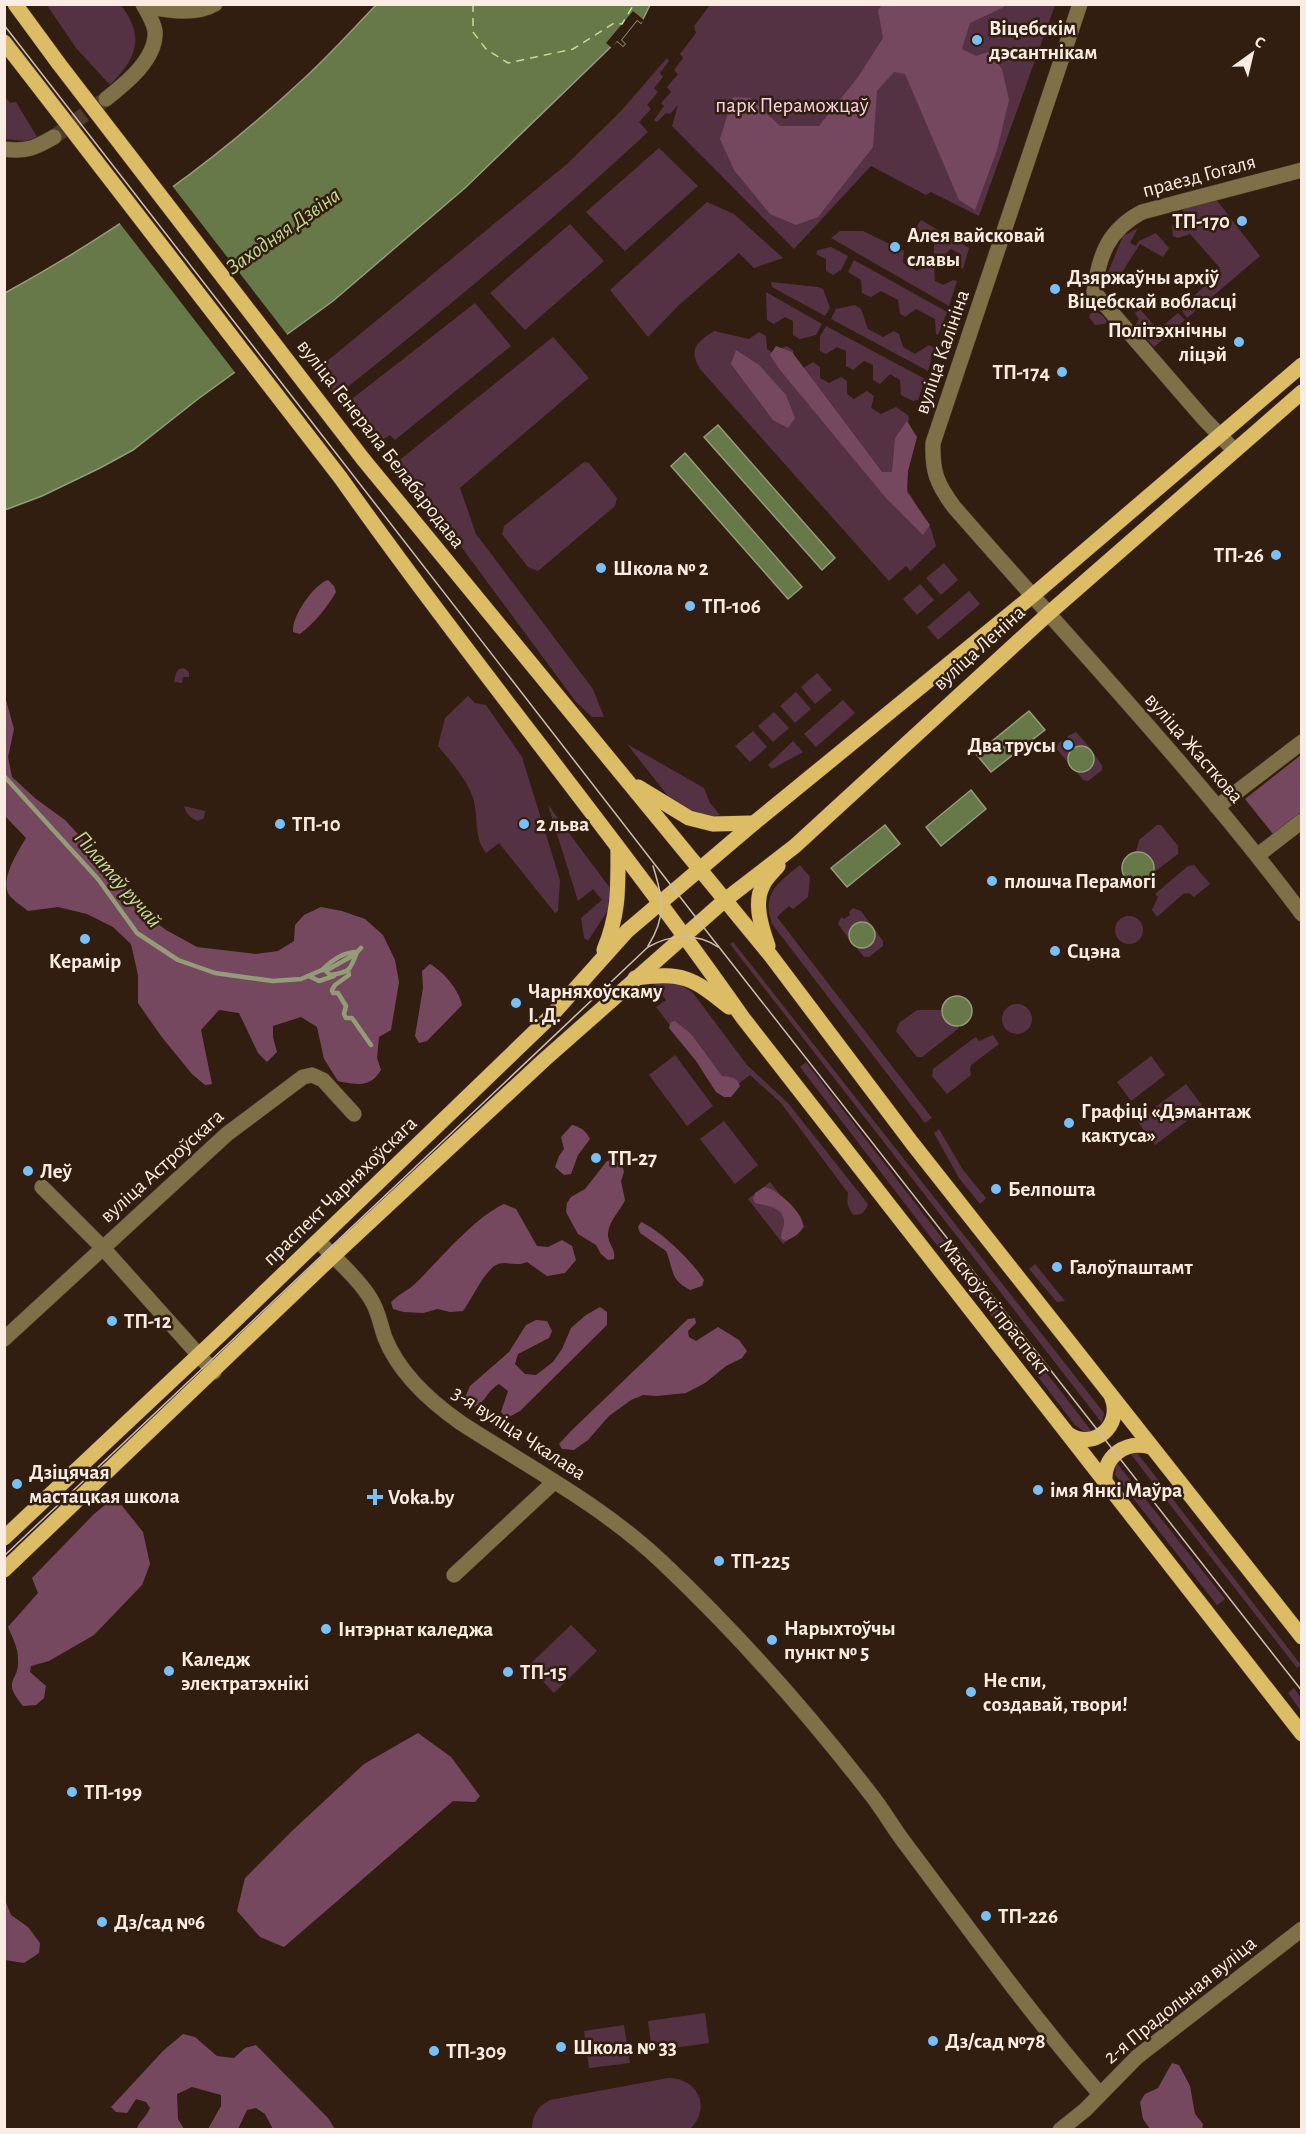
<svg xmlns="http://www.w3.org/2000/svg" width="1306" height="2134" font-family="'Alegreya Sans',sans-serif">
  <style>
    .green { fill: #553144 }
    .forest { fill: #764860 }
    .water { fill: #687949; stroke: #949c77; stroke-width: 1.5 }
    .pier { fill: #321e10 }
    .lines { fill: none; stroke-linecap: round; stroke-linejoin: round }
    .stream { stroke: #949c77; stroke-width: 4.5 }
    .ferry { stroke: #c2dd92; stroke-width: 1.5; stroke-dasharray: 8 6; stroke-linecap: butt }
    .minor-tunnel { stroke: #503d30; stroke-width: 15; stroke-dasharray: 15 8; stroke-linecap: butt }
    .minor-casing { stroke: #4e3b2d; stroke-width: 16 }
    .major-casing { stroke: #4e3b2d; stroke-width: 16 }
    .minor { stroke: #7f7048; stroke-width: 15 }
    .major { stroke: #dcbd66; stroke-width: 15 }
    .tram { stroke: #ccbdb2; stroke-width: 1.5 }
    .major-bridge-casing { stroke: #4e3b2d; stroke-width: 16; stroke-linecap: butt }
    .major-bridge { stroke: #dcbd66; stroke-width: 15 }
    .poi-dot { fill: #79bff8; stroke: #321e10; stroke-width: 2 }
    .labels { text-anchor: middle; dominant-baseline: central; stroke-width: 5; stroke-linejoin: round; paint-order: stroke }
    .poi-label { font-size: 21px; font-weight: bold; fill: #faece2; stroke: #321e10; text-anchor: start }
    .park-label { font-size: 21px; fill: #f6d6e5; stroke: #321e10 }
    .street-label { font-size: 21px; fill: #faece2; stroke: #321e10 }
    .water-label { font-size: 22px; font-style: italic; fill: #c2dd92; stroke: #321e10 }
  </style>
  <rect width="100%" height="100%" fill="#321e10"/>
  <!-- green -->
  <g class="green">
    <path d="M47 5H121C145 37 137 58 110 85L76 48Z"/>
    <polygon points="710,5 1055,5 979,216 931,192 926,195 871,166 794,249 672,126 678,105 670,114 666,113 657,122 654,120 664,106 661,103 671,92 667,87 678,74 674,70 683,58 680,54 696,33 694,26"/>
    <path d="M667 58 669 61 660 73 663 77 654 88 658 92 647 105 651 109 639 122 648 132C548 225 442 312 335 397L315 371 567 164 621 111Z"/>
    <polygon points="4,96 10,103 16,102 37,137 25,141 5,139"/>
    <polygon points="659,148 698,186 625,251 586,212"/>
    <polygon points="1215,198 1260,256 1187,318 1182,311 1190,304 1188,301 1206,285 1204,282 1220,268 1190,234 1178,238 1173,236 1172,226 1188,220 1183,213 1183,207"/>
    <polygon points="707,202 734,214 783,258 754,268 739,253 679,305 648,337 610,290"/>
    <polygon points="921,220 969,248 963,269 960,267 960,254 951,249 941,257 934,253 934,239 926,234 917,242 909,237"/>
    <polygon points="570,224 604,261 525,330 490,293"/>
    <polygon points="1138,228 1130,243 1136,246 1139,241 1156,233 1169,248 1163,257 1140,244 1117,280 1107,275 1123,236"/>
    <polygon points="840,231 863,231 904,251 903,263 917,271 929,265 934,268 935,281 943,285 953,280 957,281 949,306 831,238"/>
    <polygon points="831,247 848,256 841,270 833,275 826,271 826,259 816,254 818,250"/>
    <polygon points="854,260 947,312 938,335 936,334 935,319 916,309 905,317 900,314 898,300 881,291 871,297 862,293 861,280 848,272"/>
    <polygon points="771,282 818,287 823,289 830,308 825,316 772,287"/>
    <polygon points="766,292 822,324 816,335 800,339 793,335 793,321 785,317 774,324 767,320"/>
    <polygon points="475,303 511,346 395,440 390,435 380,441 348,402"/>
    <polygon points="855,305 861,309 868,329 883,337 894,331 899,334 903,347 915,354 929,345 934,348 928,371 831,319 836,309"/>
    <polygon points="1140,309 1158,330 1178,313 1185,320 1154,347 1135,326 1139,319 1135,313"/>
    <polygon points="1096,312 1102,315 1107,321 1105,324 1095,325 1089,317 1091,313"/>
    <polygon points="826,326 925,379 918,400 913,401 901,395 900,380 890,374 880,384 873,380 873,365 864,361 853,370 846,366 846,351 837,347 826,354 820,351 820,337"/>
    <path d="M714 331 749 339 759 332 766 336 767 349 773 353 786 346 793 350 795 365 802 369 813 362 820 367V378L829 383 841 377 847 381V394L854 399 867 391 874 396 871 408 881 414 896 407 909 416 901 480 931 529 936 546 910 571 906 566 889 581 700 369C688 349 697 342 714 331Z"/>
    <polygon points="553,337 589,378 460,488 476,534 593,689 604,717 592,717 576,702 448,529 398,472 397,462"/>
    <polygon points="584,462 589,463 617,498 615,506 538,571 528,567 502,534 504,526"/>
    <polygon points="944,563 958,580 941,595 926,578"/>
    <polygon points="920,584 934,600 917,615 903,599"/>
    <polygon points="969,591 980,604 938,640 927,627"/>
    <polygon points="184,668 189,672 189,677 183,677 182,683 174,682 176,673 179,669"/>
    <polygon points="817,673 832,690 815,704 801,687"/>
    <polygon points="796,692 811,709 795,723 780,706"/>
    <path d="M468 696 475 703 486 705 522 757 560 880 558 911 555 913 499 843 486 853C473 836 479 817 473 798 467 779 450 761 438 746L445 718Z"/>
    <polygon points="843,700 855,713 816,747 804,734"/>
    <polygon points="774,712 789,728 773,742 758,726"/>
    <polygon points="753,731 767,747 750,762 735,746"/>
    <path d="M1076 732 1091 749C1078 741 1067 750 1069 764L1056 748 1060 741 1063 743 1067 742 1068 736Z"/>
    <polygon points="793,741 803,752 772,769 768,765"/>
    <polygon points="627,744 704,788 710,803 720,815 708,818 680,807 668,796"/>
    <polygon points="1094,754 1102,765 1102,770 1088,781 1083,780 1075,770 1079,772 1094,759"/>
    <polygon points="548,805 610,888 608,910 588,941 584,938 581,918 602,900 593,889 578,901"/>
    <path d="M184 806 205 811 204 818 198 821C190 818 186 814 184 806Z"/>
    <path d="M1157 825H1161L1178 846V854L1153 873C1153 861 1149 852 1136 852L1139 840Z"/>
    <path d="M800 865 810 877 808 897 793 909 789 906 777 917 932 1118 925 1123 772 924C761 893 778 883 800 865Z"/>
    <polygon points="1194,865 1210,884 1194,897 1189,893 1183,894 1157,917 1152,910 1158,897 1155,894 1188,866"/>
    <polygon points="853,908 861,911 872,926 868,923 849,937 850,940 838,924 841,917 844,919 850,915 849,912"/>
    <circle cx="1129" cy="930" r="14"/>
    <polygon points="875,930 883,941 883,946 869,957 864,957 856,947 860,948 872,944 875,939"/>
    <polygon points="733,942 1104,1413 1102,1423 730,944"/>
    <path d="M665 981 681 985 693 993 747 1065 788 1103 868 1204C865 1211 863 1215 854 1215 847 1208 847 1203 848 1193L781 1103 750 1075 724 1095 656 1007 666 1000 654 984Z"/>
    <circle cx="1017" cy="1019" r="15"/>
    <path d="M917 1010H941C943 1020 948 1025 958 1026L959 1028 922 1057H917L896 1031 899 1023Z"/>
    <polygon points="993,1035 999,1044 971,1065 970,1070 971,1075 947,1094 932,1076 933,1069 970,1041 976,1037 979,1041"/>
    <polygon points="675,1055 713,1106 687,1126 649,1075"/>
    <polygon points="1151,1056 1165,1075 1131,1101 1117,1082"/>
    <polygon points="806,1062 1093,1433 1088,1434 1075,1425 800,1067"/>
    <polygon points="1186,1084 1204,1108 1155,1145 1137,1121"/>
    <polygon points="724,1121 758,1165 735,1184 700,1139"/>
    <polygon points="939,1129 963,1170 986,1198 980,1204 959,1178 934,1133"/>
    <polygon points="770,1182 805,1227 783,1244 748,1199"/>
    <polygon points="1035,1264 1065,1301 1057,1302 1029,1269"/>
    <polygon points="1129,1452 1138,1454 1301,1665 1297,1668"/>
    <polygon points="1116,1462 1225,1599 1217,1605 1115,1475"/>
    <polygon points="571,1625 597,1651 554,1693 528,1666"/>
    <polygon points="1294,1688 1301,1698 1301,1711 1288,1693"/>
    <polygon points="705,2013 709,2043 652,2051 648,2021"/>
    <polygon points="624,2025 630,2063 589,2068 584,2031"/>
    <path d="M668 2078C698 2078 712 2108 690 2129H532C532 2115 538 2106 550 2100Z"/>
  </g>
  <!-- forest -->
  <g class="forest">
    <polygon points="882,5 1005,5 1004,7 970,23 962,49 976,56 988,52 1002,69 1009,100 997,150 975,210 959,200 905,74 894,72 877,91 873,147 818,217 796,225 770,214 734,170 720,139 733,97 750,98 780,126 819,126 858,77 883,38 878,10"/>
    <polygon points="776,346 792,352 882,472 892,472 895,438 907,421 917,437 908,471 907,492 930,525 923,535 886,498 780,370 770,355"/>
    <polygon points="736,350 759,365 786,395 795,418 788,428 773,420 731,364"/>
    <path d="M328 580 334 586 336 592C326 609 315 622 300 634L293 632C291 617 314 584 328 580Z"/>
    <path d="M4 693 14 729 8 757 12 777 36 799 65 820 121 881 140 910 166 930 197 947 256 954 278 951 294 941 295 925 304 915 321 907 342 911 365 919 383 935 395 960 399 982 391 1030 379 1037 377 1058 381 1070C370 1088 357 1085 338 1081L324 1059 317 1027 301 1017 273 1026V1037L277 1052 267 1062 258 1053 239 1013 219 1010 201 1030 212 1084 205 1085 192 1074 161 1036 138 1003V975L131 944 113 927 87 914 58 907 28 911C22 906 14 901 9 895 0 879 17 853 26 838L5 816Z"/>
    <polygon points="1301,755 1301,812 1273,834 1245,799"/>
    <path d="M430 964C444 972 459 990 462 1005L427 1041 419 1043 415 1036 423 988 422 971Z"/>
    <path d="M675 1021 691 1034 722 1076C731 1077 737 1077 740 1086L731 1097H724L716 1092 696 1061 669 1028 671 1022Z"/>
    <path d="M572 1125C581 1127 586 1131 590 1139L578 1155 571 1174 564 1175 555 1167 559 1156 564 1149 561 1137Z"/>
    <path d="M614 1160 622 1164 624 1172 621 1181 625 1200C619 1213 608 1221 608 1236 609 1245 616 1250 614 1259L608 1260 601 1254 596 1245 578 1234 566 1212 567 1203 571 1197 585 1189 607 1161Z"/>
    <path d="M764 1187C776 1188 804 1213 803 1226 802 1233 791 1239 785 1241L781 1238C781 1233 783 1229 784 1224 785 1207 767 1206 755 1203L753 1198 755 1193Z"/>
    <path d="M504 1204 516 1209 537 1246 548 1247 562 1240 572 1246 576 1260 565 1273 547 1276 527 1262C515 1267 508 1261 498 1264 485 1269 472 1299 463 1311L450 1312 438 1309 423 1313 404 1312 393 1309 391 1302C399 1294 409 1290 417 1282 440 1259 475 1217 504 1204Z"/>
    <path d="M641 1222C660 1230 693 1262 704 1280L702 1286 690 1290C669 1279 674 1269 666 1251L640 1233 638 1227Z"/>
    <path d="M600 1307 607 1312V1325L520 1411 507 1418 501 1412 508 1391 499 1384C486 1392 486 1402 474 1407L464 1400 470 1386 509 1352 526 1325 536 1320 547 1321 552 1331 549 1338 518 1354 515 1364 525 1374 536 1375 553 1362 562 1349 571 1328 586 1315Z"/>
    <polygon points="695,1318 696,1323 688,1331 689,1337 696,1341 718,1327 739,1340 747,1351 742,1358 726,1366 705,1383 686,1393 657,1396 643,1395 631,1400 609,1416 588,1440 574,1450 562,1449 559,1444 571,1431 688,1319"/>
    <path d="M115 1497 143 1532 150 1564 142 1585 94 1635 49 1661 31 1666 30 1672 46 1686 44 1698 36 1705 23 1706C0 1678 20 1683 18 1659 18 1647 12 1637 8 1627L38 1593 32 1578 94 1514Z"/>
    <polygon points="418,1733 451,1757 480,1796 475,1802 453,1801 284,1947 260,1937 237,1911 245,1878 292,1831 364,1764"/>
    <polygon points="5,1900 11,1915 28,1927 40,1943 39,1953 24,1963 5,1960"/>
    <path d="M183 2034 195 2037 217 2056 234 2058 245 2048 256 2045 328 2118 335 2129H273L265 2114 256 2108 247 2110 238 2129H208L221 2106V2095L192 2087 177 2094 178 2119 184 2129H137C138 2122 146 2118 150 2108L146 2102 136 2099 127 2113 116 2112 111 2107 163 2051Z"/>
    <polygon points="1172,2063 1179,2065 1190,2086 1195,2114 1203,2124 1202,2129 1150,2129 1143,2119 1140,2102 1145,2094 1158,2088"/>
  </g>
  <!-- water -->
  <g class="water">
    <path d="M376 5H650L641 23 637 20 621 40 625 44 623 46 617 41 465 188 333 301 198 399 133 450 100 468 42 496 5 510V293C109 236 212 164 299 83 326 59 351 31 376 5Z"/>
    <polygon points="718,425 835,558 822,570 704,437"/>
    <polygon points="685,453 802,587 788,599 671,466"/>
    <polygon points="1029,711 1045,730 991,772 976,754"/>
    <circle cx="1081" cy="759" r="13"/>
    <polygon points="971,790 986,809 941,846 926,827"/>
    <polygon points="885,825 900,844 847,887 831,868"/>
    <circle cx="1138" cy="868" r="16"/>
    <circle cx="862" cy="935" r="13"/>
    <circle cx="957" cy="1011" r="15"/>
  </g>
  <!-- pier -->
  <g class="pier">
    <polygon points="633,11 644,20 641,23 637,20 621,40 625,44 623,46 617,41 612,48 606,43"/>
    <polygon points="170,183 289,337 237,375 118,221"/>
  </g>
  <g class="lines">
    <!-- stream -->
    <g class="stream">
      <polyline points="4,776 98,879 137,933 178,960 215,973 273,981 301,979 322,970 327,970 354,955 361,948"/>
      <path d="M322 970C332 960 343 952 357 952 350 971 350 972 330 975L326 971"/>
      <polyline points="348,971 349,975 335,985 332,990 333,993 338,993 346,1006 344,1014 346,1018 352,1018 371,1045"/>
      <polyline points="309,976 319,981 334,976"/>
    </g>
    <!-- ferry -->
    <polyline class="ferry" points="473,4 473,32 486,49 508,63 573,49 614,23 622,24 634,4"/>
    <!-- minor-tunnel -->
    <polyline class="minor-tunnel" points="54,137 103,101"/>
    <defs>
      <g id="minor">
        <path d="M1080 4 933 443C932 472 937 484 954 507 1071 641 1195 771 1302 914"/>
        <path d="M144 6C166 10 194 16 215 4"/>
        <path d="M106 99C125 84 157 59 155 31 154 23 147 11 143 4"/>
        <path d="M4 149C26 152 35 148 54 137"/>
        <path d="M1234 450 1204 419 1094 292C1099 255 1108 230 1142 212L1302 170"/>
        <polyline points="1217,807 1302,742"/>
        <polyline points="1258,855 1302,821"/>
        <polyline points="42,1187 103,1248 214,1372"/>
        <path d="M318 1241C334 1257 363 1283 373 1303 379 1314 381 1327 385 1338 399 1373 431 1402 461 1423 529 1467 603 1506 662 1562 735 1631 807 1712 869 1792 882 1808 892 1826 904 1842 968 1927 1030 2014 1100 2094"/>
        <polyline points="4,1339 227,1134 303,1077 312,1075 323,1080 354,1114"/>
        <polyline points="454,1575 554,1482"/>
        <polyline points="1060,2130 1085,2110 1137,2057 1302,1929"/>
      </g>
      <g id="major">
        <polyline points="15,4 59,64"/>
        <polyline points="4,42 35,82"/>
        <polyline points="363,459 771,956 912,1143 1302,1637"/>
        <path d="M340 477C470 661 614 834 743 1018L1302 1734"/>
        <polyline points="638,787 689,818 713,824 754,823"/>
        <path d="M768 946C762 929 753 903 763 885 766 878 773 872 778 866"/>
        <path d="M604 950C619 914 618 889 618 850"/>
        <path d="M635 978C683 972 692 977 729 1007"/>
        <path d="M1068 1434C1093 1451 1123 1426 1112 1398"/>
        <path d="M1105 1483C1103 1456 1125 1440 1151 1447"/>
        <polyline points="4,1538 220,1335 550,1017 627,931 754,823 1032,596 1302,365"/>
        <polyline points="4,1570 333,1256 544,1060 725,900 795,846 1048,614 1302,392"/>
      </g>
    </defs>
    <!-- minor casing -->
    <use href="#minor" class="minor-casing"/>
    <!-- major casing -->
    <use href="#major" class="major-casing"/>
    <!-- minor -->
    <use href="#minor" class="minor"/>
    <!-- major -->
    <use href="#major" class="major"/>
    <!-- tram -->
    <g class="tram">
      <polyline points="4,25 708,933 1302,1691"/>
      <path d="M648 946C667 916 663 898 653 866"/>
      <path d="M4 1556 648 947C669 935 696 932 718 947"/>
    </g>
    <defs>
      <g id="major-bridge">
        <polyline points="59,64 363,459"/>
        <polyline points="35,82 340,477"/>
      </g>
    </defs>
    <!-- major-bridge casing -->
    <use href="#major-bridge" class="major-bridge-casing"/>
    <!-- major-bridge -->
    <use href="#major-bridge" class="major-bridge"/>
  </g>
  <!-- markers -->
  <g class="poi-dot">
    <circle cx="977" cy="40" r="6"/>
    <circle cx="1242" cy="221" r="6"/>
    <circle cx="895" cy="247" r="6"/>
    <circle cx="1055" cy="289" r="6"/>
    <circle cx="1239" cy="342" r="6"/>
    <circle cx="1062" cy="372" r="6"/>
    <circle cx="1276" cy="555" r="6"/>
    <circle cx="601" cy="568" r="6"/>
    <circle cx="690" cy="606" r="6"/>
    <circle cx="1068" cy="745" r="6"/>
    <circle cx="280" cy="824" r="6"/>
    <circle cx="524" cy="824" r="6"/>
    <circle cx="992" cy="881" r="6"/>
    <circle cx="85" cy="939" r="6"/>
    <circle cx="1055" cy="951" r="6"/>
    <circle cx="516" cy="1003" r="6"/>
    <circle cx="1069" cy="1123" r="6"/>
    <circle cx="596" cy="1158" r="6"/>
    <circle cx="28" cy="1171" r="6"/>
    <circle cx="996" cy="1189" r="6"/>
    <circle cx="1057" cy="1267" r="6"/>
    <circle cx="112" cy="1321" r="6"/>
    <circle cx="17" cy="1484" r="6"/>
    <circle cx="1038" cy="1490" r="6"/>
    <path d="M372 1488h6v6h6v6h-6v6h-6v-6h-6v-6h6z"/>
    <circle cx="719" cy="1561" r="6"/>
    <circle cx="326" cy="1629" r="6"/>
    <circle cx="772" cy="1640" r="6"/>
    <circle cx="169" cy="1671" r="6"/>
    <circle cx="508" cy="1672" r="6"/>
    <circle cx="971" cy="1692" r="6"/>
    <circle cx="72" cy="1792" r="6"/>
    <circle cx="986" cy="1916" r="6"/>
    <circle cx="102" cy="1922" r="6"/>
    <circle cx="933" cy="2041" r="6"/>
    <circle cx="561" cy="2047" r="6"/>
    <circle cx="434" cy="2051" r="6"/>
  </g>
  <g class="labels">
    <!-- poi labels -->
    <g class="poi-label">
      <text x="989" y="28">Віцебскім<tspan x="989" dy="24">дэсантнікам</tspan></text>
      <text x="1230" y="221" text-anchor="end">ТП-170</text>
      <text x="907" y="235">Алея вайсковай<tspan x="907" dy="24">славы</tspan></text>
      <text x="1067" y="277">Дзяржаўны архіў<tspan x="1067" dy="24">Віцебскай вобласці</tspan></text>
      <text x="1227" y="330" text-anchor="end">Політэхнічны<tspan x="1227" dy="24">ліцэй</tspan></text>
      <text x="1050" y="372" text-anchor="end">ТП-174</text>
      <text x="1264" y="555" text-anchor="end">ТП-26</text>
      <text x="613" y="568">Школа № 2</text>
      <text x="702" y="606">ТП-106</text>
      <text x="1056" y="745" text-anchor="end">Два трусы</text>
      <text x="292" y="824">ТП-10</text>
      <text x="536" y="824">2 льва</text>
      <text x="1004" y="881">плошча Перамогі</text>
      <text x="1067" y="951">Сцэна</text>
      <text x="85" y="961" text-anchor="middle">Керамір</text>
      <text x="528" y="991">Чарняхоўскаму<tspan x="528" dy="24">І. Д.</tspan></text>
      <text x="1081" y="1111">Графіці «Дэмантаж<tspan x="1081" dy="24">кактуса»</tspan></text>
      <text x="608" y="1158">ТП-27</text>
      <text x="40" y="1171">Леў</text>
      <text x="1008" y="1189">Белпошта</text>
      <text x="1069" y="1267">Галоўпаштамт</text>
      <text x="124" y="1321">ТП-12</text>
      <text x="29" y="1472">Дзіцячая<tspan x="29" dy="24">мастацкая школа</tspan></text>
      <text x="1050" y="1490">імя Янкі Маўра</text>
      <text x="388" y="1497">Voka.by</text>
      <text x="731" y="1561">ТП-225</text>
      <text x="784" y="1628">Нарыхтоўчы<tspan x="784" dy="24">пункт № 5</tspan></text>
      <text x="338" y="1629">Інтэрнат каледжа</text>
      <text x="181" y="1659">Каледж<tspan x="181" dy="24">электратэхнікі</tspan></text>
      <text x="520" y="1672">ТП-15</text>
      <text x="983" y="1680">Не спи,<tspan x="983" dy="24">создавай, твори!</tspan></text>
      <text x="84" y="1792">ТП-199</text>
      <text x="998" y="1916">ТП-226</text>
      <text x="114" y="1922">Дз/сад №6</text>
      <text x="945" y="2041">Дз/сад №78</text>
      <text x="573" y="2047">Школа № 33</text>
      <text x="446" y="2051">ТП-309</text>
    </g>
    <!-- park labels -->
    <g class="park-label">
      <text x="792" y="105">парк Пераможцаў</text>
    </g>
    <!-- street labels -->
    <g class="street-label">
      <text transform="translate(1199 176) rotate(-15)">праезд Гогаля</text>
      <text transform="translate(942 352) rotate(-71)">вуліца Калініна</text>
      <text transform="translate(381 444) rotate(52)">вуліца Генерала Белабародава</text>
      <text transform="translate(979 648) rotate(-42)">вуліца Леніна</text>
      <text transform="translate(1194 748) rotate(49)">вуліца Жасткова</text>
      <text transform="translate(162 1166) rotate(-42)">вуліца Астроўскага</text>
      <text transform="translate(340 1191) rotate(-44)">праспект Чарняхоўскага</text>
      <text transform="translate(995 1307) rotate(52)">Маскоўскі праспект</text>
      <text transform="translate(519 1433) rotate(33)">3-я вуліца Чкалава</text>
      <text transform="translate(1180 2000) rotate(-39)">2-я Прадольная вуліца</text>
    </g>
    <!-- water labels -->
    <g class="water-label">
      <text transform="translate(283 231) rotate(-35)">Заходняя Дзвіна</text>
      <text transform="translate(118 879) rotate(49)">Пілатаў ручай</text>
    </g>
  </g>
  <!-- border -->
  <rect width="1306" height="2134" fill="none" stroke="#faece2" stroke-width="12"/>
  <!-- north arrow -->
  <g transform="translate(1252 54) rotate(34)" stroke="#321e10" stroke-width="4.5" paint-order="stroke">
  <path d="M0-4.5L10 22L0 15L-10 22Z" fill="#faece2"/>
  <text y="-9" font-size="16" font-weight="bold" text-anchor="middle" fill="#faece2">С</text>
  </g>
</svg>
